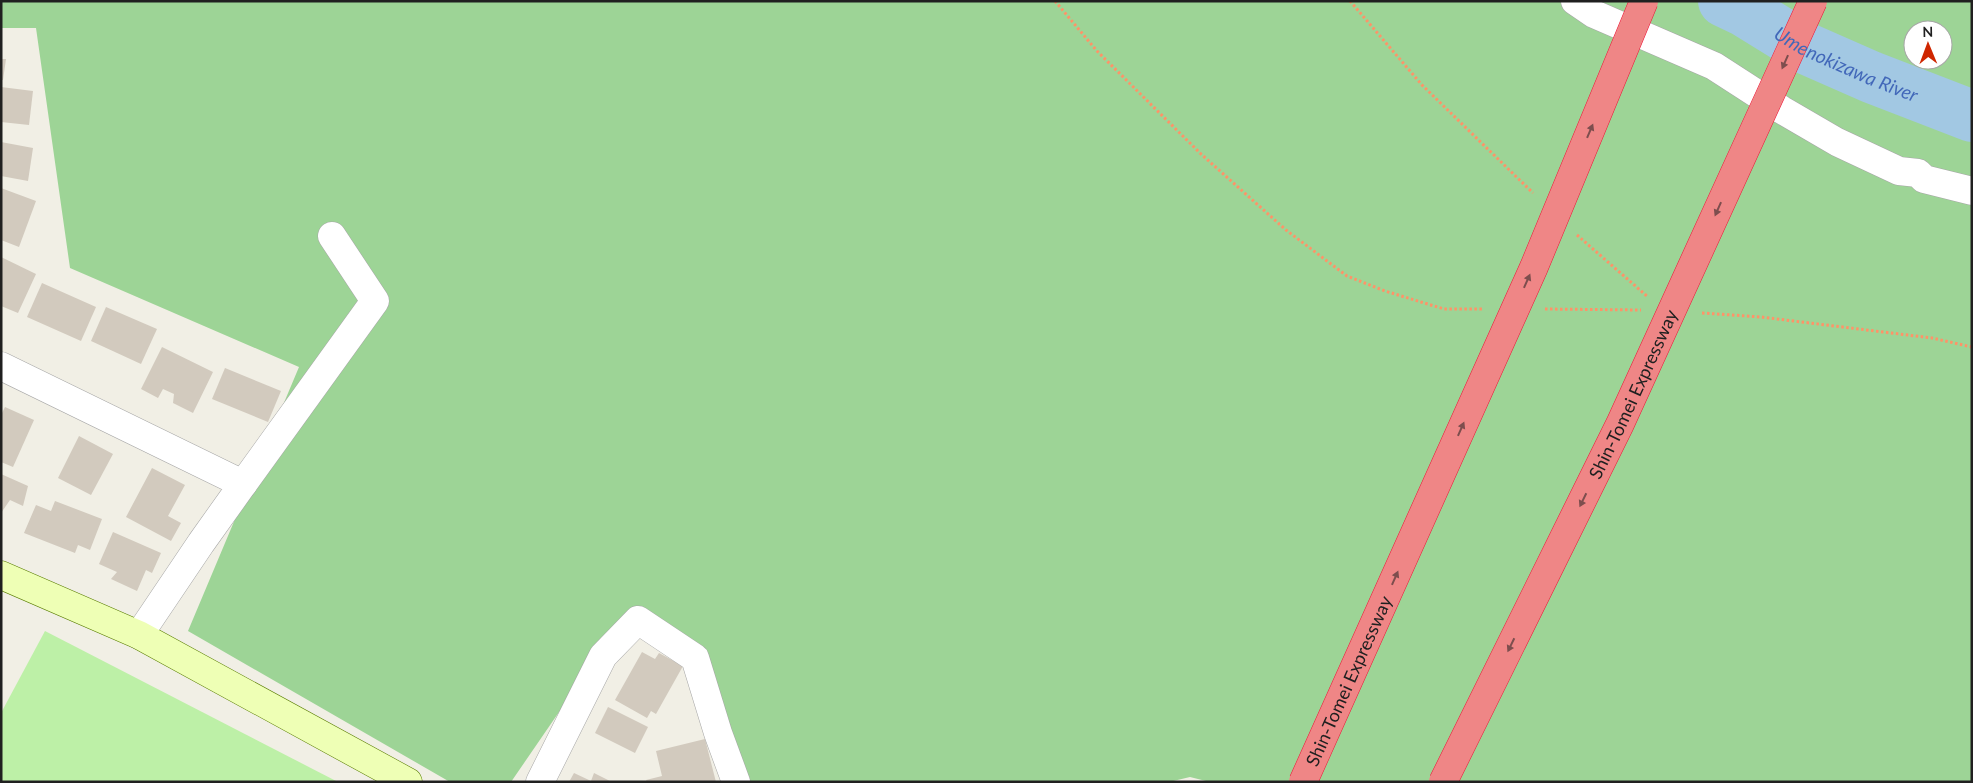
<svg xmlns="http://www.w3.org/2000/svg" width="1973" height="783" font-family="Lato,sans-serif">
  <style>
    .grass { fill: #bdf0a7 }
    .forest { fill: #9dd496; fill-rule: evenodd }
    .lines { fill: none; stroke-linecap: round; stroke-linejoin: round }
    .river { stroke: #a2c8e3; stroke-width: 52 }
    .building { fill: #d2cabe }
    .street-casing { stroke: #a7a7a7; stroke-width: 29 }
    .secondary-casing { stroke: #597d00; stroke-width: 29 }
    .path { stroke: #ff9368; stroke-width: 3; stroke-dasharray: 2.5 2.5; stroke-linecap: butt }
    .street { stroke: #fff; stroke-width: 28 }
    .secondary { stroke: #eeffb5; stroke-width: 28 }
    .highway-bridge-casing { stroke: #ec1537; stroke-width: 29; stroke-linecap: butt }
    .highway-bridge { stroke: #ef8686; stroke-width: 28 }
    .oneway { fill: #7d4e4e }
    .labels { text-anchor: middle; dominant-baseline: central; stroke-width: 5; stroke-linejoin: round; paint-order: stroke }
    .street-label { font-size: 18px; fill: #202020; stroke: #fff }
    .water-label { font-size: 19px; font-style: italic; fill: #4268b9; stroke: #fff }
  </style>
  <rect width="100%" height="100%" fill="#f1efe5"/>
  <!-- grass -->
  <polygon class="grass" points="45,631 338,782 1,782 1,713"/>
  <!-- forest -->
  <path class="forest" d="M1 1H1972V782H1210L1190 777 1169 782H728L695 658 627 613 511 782H450L188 631 299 367 70 268 36 28H1ZM1913 30H1943V60H1913Z"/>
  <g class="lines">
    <!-- river -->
    <path class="river" id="s1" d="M1724 1 1745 11 1805 48 1871 77 1972 116"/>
  </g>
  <!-- building -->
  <g class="building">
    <polygon points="1,59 6,59 3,80 1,80"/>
    <polygon points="1,87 33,91 29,125 1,122"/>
    <polygon points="1,142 33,148 28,181 1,176"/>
    <polygon points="1,188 36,201 19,247 1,240"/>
    <polygon points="1,257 36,274 18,313 1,306"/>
    <polygon points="42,283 96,307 81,341 27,317"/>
    <polygon points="106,307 157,329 141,364 91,341"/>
    <polygon points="162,347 213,372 193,413 173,403 174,394 163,389 158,398 141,389"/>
    <polygon points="225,368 281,391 268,422 212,399"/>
    <polygon points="5,407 34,420 13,467 1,462 1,415"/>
    <polygon points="79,436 113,454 91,495 58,478"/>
    <polygon points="152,468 185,485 168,516 181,523 171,541 126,517"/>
    <polygon points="1,474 28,486 23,506 10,500 1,513"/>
    <polygon points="55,501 102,519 90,550 78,545 75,553 24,533 36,505 51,511"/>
    <polygon points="113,532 161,553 152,573 146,570 137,591 111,579 117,572 99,564"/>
    <polygon points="642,652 655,659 659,653 683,666 656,714 651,711 647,718 615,700"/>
    <polygon points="608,707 648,727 635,753 595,733"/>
    <polygon points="705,739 716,782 647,782 646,780 662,776 656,751"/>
    <polygon points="574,773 591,781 594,773 612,782 569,782"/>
  </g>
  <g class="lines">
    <defs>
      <g id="street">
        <polyline points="1575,1 1594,14 1714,66 1782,110 1837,142 1899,171 1918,173 1924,179 1972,191"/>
        <polyline points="1,366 243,484 201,543 139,635"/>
        <polyline points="243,484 375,301 332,236"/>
        <polyline points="540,782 603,656 638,620 695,658 718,733 736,782"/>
      </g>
      <polyline id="secondary" points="1,575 139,635 408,782"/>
    </defs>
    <!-- street casing -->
    <use href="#street" class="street-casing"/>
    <!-- secondary casing -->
    <use href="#secondary" class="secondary-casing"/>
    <!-- path -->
    <g class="path">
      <polyline points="1055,1 1097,51 1201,154 1286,230 1347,276 1385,291 1444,309 1484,309"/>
      <polyline points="1350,1 1422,85 1533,193"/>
      <polyline points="1577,235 1648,297"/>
      <polyline points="1545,309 1641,310"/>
      <polyline points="1702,313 1761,317 1932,338 1972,347"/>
    </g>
    <!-- street -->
    <use href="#street" class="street"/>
    <!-- secondary -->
    <use href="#secondary" class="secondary"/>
    <defs>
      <g id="highway-bridge">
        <path id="s2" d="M1303 782 1534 267 1644 1"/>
        <path id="s3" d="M1443 782 1620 424 1813 1"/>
      </g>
    </defs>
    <!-- highway-bridge casing -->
    <use href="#highway-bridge" class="highway-bridge-casing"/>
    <!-- highway-bridge -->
    <use href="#highway-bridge" class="highway-bridge"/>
  </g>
  <!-- one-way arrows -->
  <defs><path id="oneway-solid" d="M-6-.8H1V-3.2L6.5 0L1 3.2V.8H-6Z" transform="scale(1.25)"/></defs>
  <g class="oneway">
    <use href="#oneway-solid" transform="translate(1785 62) rotate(114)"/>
    <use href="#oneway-solid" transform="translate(1590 131) rotate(-67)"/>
    <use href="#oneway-solid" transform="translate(1718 209) rotate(114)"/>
    <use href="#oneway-solid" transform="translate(1527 281) rotate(-66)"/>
    <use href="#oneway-solid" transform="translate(1461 429) rotate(-66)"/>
    <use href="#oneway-solid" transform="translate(1583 500) rotate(116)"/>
    <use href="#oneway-solid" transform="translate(1395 578) rotate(-66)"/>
    <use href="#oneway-solid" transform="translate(1511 645) rotate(116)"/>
  </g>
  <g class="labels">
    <!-- street labels -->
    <g class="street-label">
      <text stroke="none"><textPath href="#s3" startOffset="432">Shin-Tomei Expressway</textPath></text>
      <text stroke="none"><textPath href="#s2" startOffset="111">Shin-Tomei Expressway</textPath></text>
    </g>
    <!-- water labels -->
    <g class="water-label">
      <text stroke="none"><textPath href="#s1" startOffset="138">Umenokizawa River</textPath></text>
    </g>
  </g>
  <!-- border -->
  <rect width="1973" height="783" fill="none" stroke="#202020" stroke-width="5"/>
  <!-- north arrow -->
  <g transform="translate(1928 45) rotate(359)"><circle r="24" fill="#ffffff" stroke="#a6a6a6"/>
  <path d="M0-4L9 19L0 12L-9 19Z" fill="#cf2600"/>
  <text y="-8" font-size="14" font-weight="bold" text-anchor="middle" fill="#202020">N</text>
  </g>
</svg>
